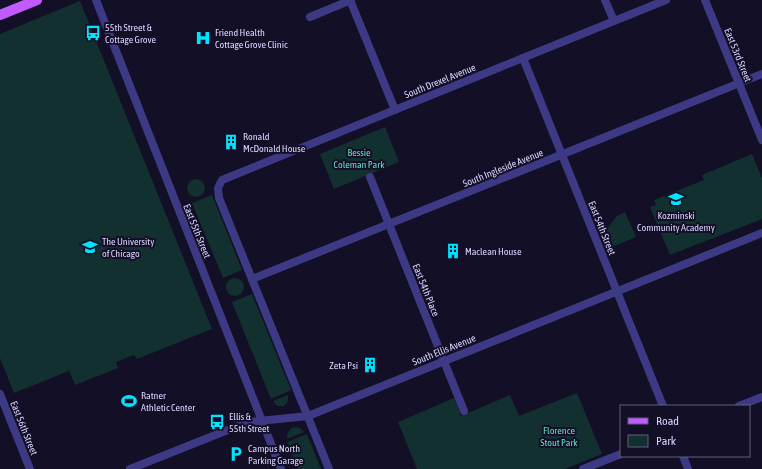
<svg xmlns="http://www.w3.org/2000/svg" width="762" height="469" font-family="'Asap Condensed',sans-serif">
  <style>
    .green { fill: #12302f }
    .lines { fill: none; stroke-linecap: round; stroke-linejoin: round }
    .minor { stroke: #3d3a85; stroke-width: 8 }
    .major { stroke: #c25bff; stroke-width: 10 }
    .labels { text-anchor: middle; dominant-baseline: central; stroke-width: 4; stroke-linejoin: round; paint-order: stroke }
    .poi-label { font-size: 10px; fill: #d9d4ff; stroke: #130f26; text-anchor: start }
    .street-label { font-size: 10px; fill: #d9d4ff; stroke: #130f26 }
    .park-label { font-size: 10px; fill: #5fe0c0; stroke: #130f26 }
  </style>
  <rect width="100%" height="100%" fill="#130f26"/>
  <!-- green -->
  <g class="green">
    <polygon points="80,1 212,329 137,359 134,355 116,362 118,368 75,385 69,371 14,393 0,358 0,34"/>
    <polygon points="385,127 399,162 334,189 320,154"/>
    <polygon points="752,154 762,178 762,219 670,255 650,207 656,205 654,200 704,180 702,175"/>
    <circle cx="196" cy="188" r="9"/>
    <polygon points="212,195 242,270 223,278 192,203"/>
    <polygon points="625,212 636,237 612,247 605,231 617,216"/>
    <circle cx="235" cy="287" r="9"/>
    <polygon points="252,294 291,390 271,399 232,302"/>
    <polygon points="577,393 602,454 565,469 417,469 398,422 454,398 461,416 510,395 519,416"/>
    <polygon points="288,395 288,401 284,406 277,406 273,401"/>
    <path d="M295 427 300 428 304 432 287 439C287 433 289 428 295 427Z"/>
    <polygon points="307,434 321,469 298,469 287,442"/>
  </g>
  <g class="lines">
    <!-- minor -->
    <g class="minor">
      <polyline points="96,0 281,469"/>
      <polyline points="350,0 395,110"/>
      <polyline points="605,0 614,21"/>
      <polyline points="705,0 762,140"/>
      <polyline points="310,17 351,0"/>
      <polyline points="523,58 663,406"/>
      <polyline points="370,177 464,411"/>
      <polyline points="252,279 762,74"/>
      <polyline points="0,394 30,469"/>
      <polyline points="739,406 762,397"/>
      <polyline points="683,456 688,469"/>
      <polyline points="130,469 248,422 308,416 762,233"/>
      <polyline points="329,469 219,198 218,188 222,180 666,0"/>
      <polyline points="583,469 621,454"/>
    </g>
    <!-- major -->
    <polyline class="major" points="0,15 37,0"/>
  </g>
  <!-- icons -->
  <defs>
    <symbol id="bus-bare" viewBox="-9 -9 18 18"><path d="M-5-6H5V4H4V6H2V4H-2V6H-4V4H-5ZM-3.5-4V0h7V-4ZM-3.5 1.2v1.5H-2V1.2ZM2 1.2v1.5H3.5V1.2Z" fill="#00e5ff" stroke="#130f26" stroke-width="2.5" paint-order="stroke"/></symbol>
    <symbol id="hospital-bare" viewBox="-9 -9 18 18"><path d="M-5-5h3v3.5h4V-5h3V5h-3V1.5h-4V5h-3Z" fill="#00e5ff" stroke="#130f26" stroke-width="2.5" paint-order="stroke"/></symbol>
    <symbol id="building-bare" viewBox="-9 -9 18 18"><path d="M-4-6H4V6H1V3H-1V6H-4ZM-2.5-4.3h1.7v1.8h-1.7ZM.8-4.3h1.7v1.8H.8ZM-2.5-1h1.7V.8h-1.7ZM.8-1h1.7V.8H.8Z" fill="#00e5ff" stroke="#130f26" stroke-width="2.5" paint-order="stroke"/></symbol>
    <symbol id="school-bare" viewBox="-9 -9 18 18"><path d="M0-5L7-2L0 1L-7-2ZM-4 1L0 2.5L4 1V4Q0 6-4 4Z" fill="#00e5ff" stroke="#130f26" stroke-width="2.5" paint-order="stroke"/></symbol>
    <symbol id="university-bare" viewBox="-9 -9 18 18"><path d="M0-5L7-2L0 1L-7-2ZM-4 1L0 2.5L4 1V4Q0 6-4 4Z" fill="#00e5ff" stroke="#130f26" stroke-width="2.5" paint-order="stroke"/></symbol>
    <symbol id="stadium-bare" viewBox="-9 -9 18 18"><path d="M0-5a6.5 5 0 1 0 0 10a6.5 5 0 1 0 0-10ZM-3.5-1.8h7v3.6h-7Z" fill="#00e5ff" stroke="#130f26" stroke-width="2.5" paint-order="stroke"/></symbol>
    <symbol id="parking-bare" viewBox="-9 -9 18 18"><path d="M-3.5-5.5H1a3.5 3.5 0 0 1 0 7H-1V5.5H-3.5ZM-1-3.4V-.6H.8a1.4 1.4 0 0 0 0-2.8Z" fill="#00e5ff" stroke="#130f26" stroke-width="2.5" paint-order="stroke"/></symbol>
  </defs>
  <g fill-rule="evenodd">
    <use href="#bus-bare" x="82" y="22" width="22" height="22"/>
    <use href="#hospital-bare" x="192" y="27" width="22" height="22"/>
    <use href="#building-bare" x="220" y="131" width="22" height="22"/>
    <use href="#school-bare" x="665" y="188" width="22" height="22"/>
    <use href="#university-bare" x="79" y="236" width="22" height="22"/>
    <use href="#building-bare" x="442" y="240" width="22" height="22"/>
    <use href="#building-bare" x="359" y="354" width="22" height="22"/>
    <use href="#stadium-bare" x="118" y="390" width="22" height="22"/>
    <use href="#bus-bare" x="206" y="411" width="22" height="22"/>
    <use href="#parking-bare" x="225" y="443" width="22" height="22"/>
  </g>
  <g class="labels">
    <!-- poi labels -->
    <g class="poi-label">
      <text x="105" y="27">55th Street &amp;<tspan x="105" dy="12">Cottage Grove</tspan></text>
      <text x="215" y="32">Friend Health<tspan x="215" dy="12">Cottage Grove Clinic</tspan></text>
      <text x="243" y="136">Ronald<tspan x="243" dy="12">McDonald House</tspan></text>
      <text x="676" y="215" text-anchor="middle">Kozminski<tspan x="676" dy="12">Community Academy</tspan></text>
      <text x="102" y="241">The University<tspan x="102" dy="12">of Chicago</tspan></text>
      <text x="465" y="251">Maclean House</text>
      <text x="358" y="365" text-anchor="end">Zeta Psi</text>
      <text x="141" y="395">Ratner<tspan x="141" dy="12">Athletic Center</tspan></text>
      <text x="229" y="416">Ellis &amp;<tspan x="229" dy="12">55th Street</tspan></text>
      <text x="248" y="448">Campus North<tspan x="248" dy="12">Parking Garage</tspan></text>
    </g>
    <!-- street labels -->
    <g class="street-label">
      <text transform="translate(738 55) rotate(68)">East 53rd Street</text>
      <text transform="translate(440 81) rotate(-22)">South Drexel Avenue</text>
      <text transform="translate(503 168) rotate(-22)">South Ingleside Avenue</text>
      <text transform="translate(602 228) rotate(68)">East 54th Street</text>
      <text transform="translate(197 231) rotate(68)">East 55th Street</text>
      <text transform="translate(426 290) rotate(68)">East 54th Place</text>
      <text transform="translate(444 350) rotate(-22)">South Ellis Avenue</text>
      <text transform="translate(24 428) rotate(68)">East 56th Street</text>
    </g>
    <!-- park labels -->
    <g class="park-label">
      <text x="359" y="152">Bessie<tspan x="359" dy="12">Coleman Park</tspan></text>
      <text x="559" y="430">Florence<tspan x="559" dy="12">Stout Park</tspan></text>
    </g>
  </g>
  <!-- legend -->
  <rect x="620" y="405" width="130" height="52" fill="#130f26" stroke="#625e7d"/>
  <rect x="628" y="418" width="20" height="6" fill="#c25bff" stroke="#625e7d"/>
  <text x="656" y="425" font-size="12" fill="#d9d4ff">Road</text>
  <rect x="628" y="435" width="20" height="12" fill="#12302f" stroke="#625e7d"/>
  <text x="656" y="445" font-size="12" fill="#d9d4ff">Park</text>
</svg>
